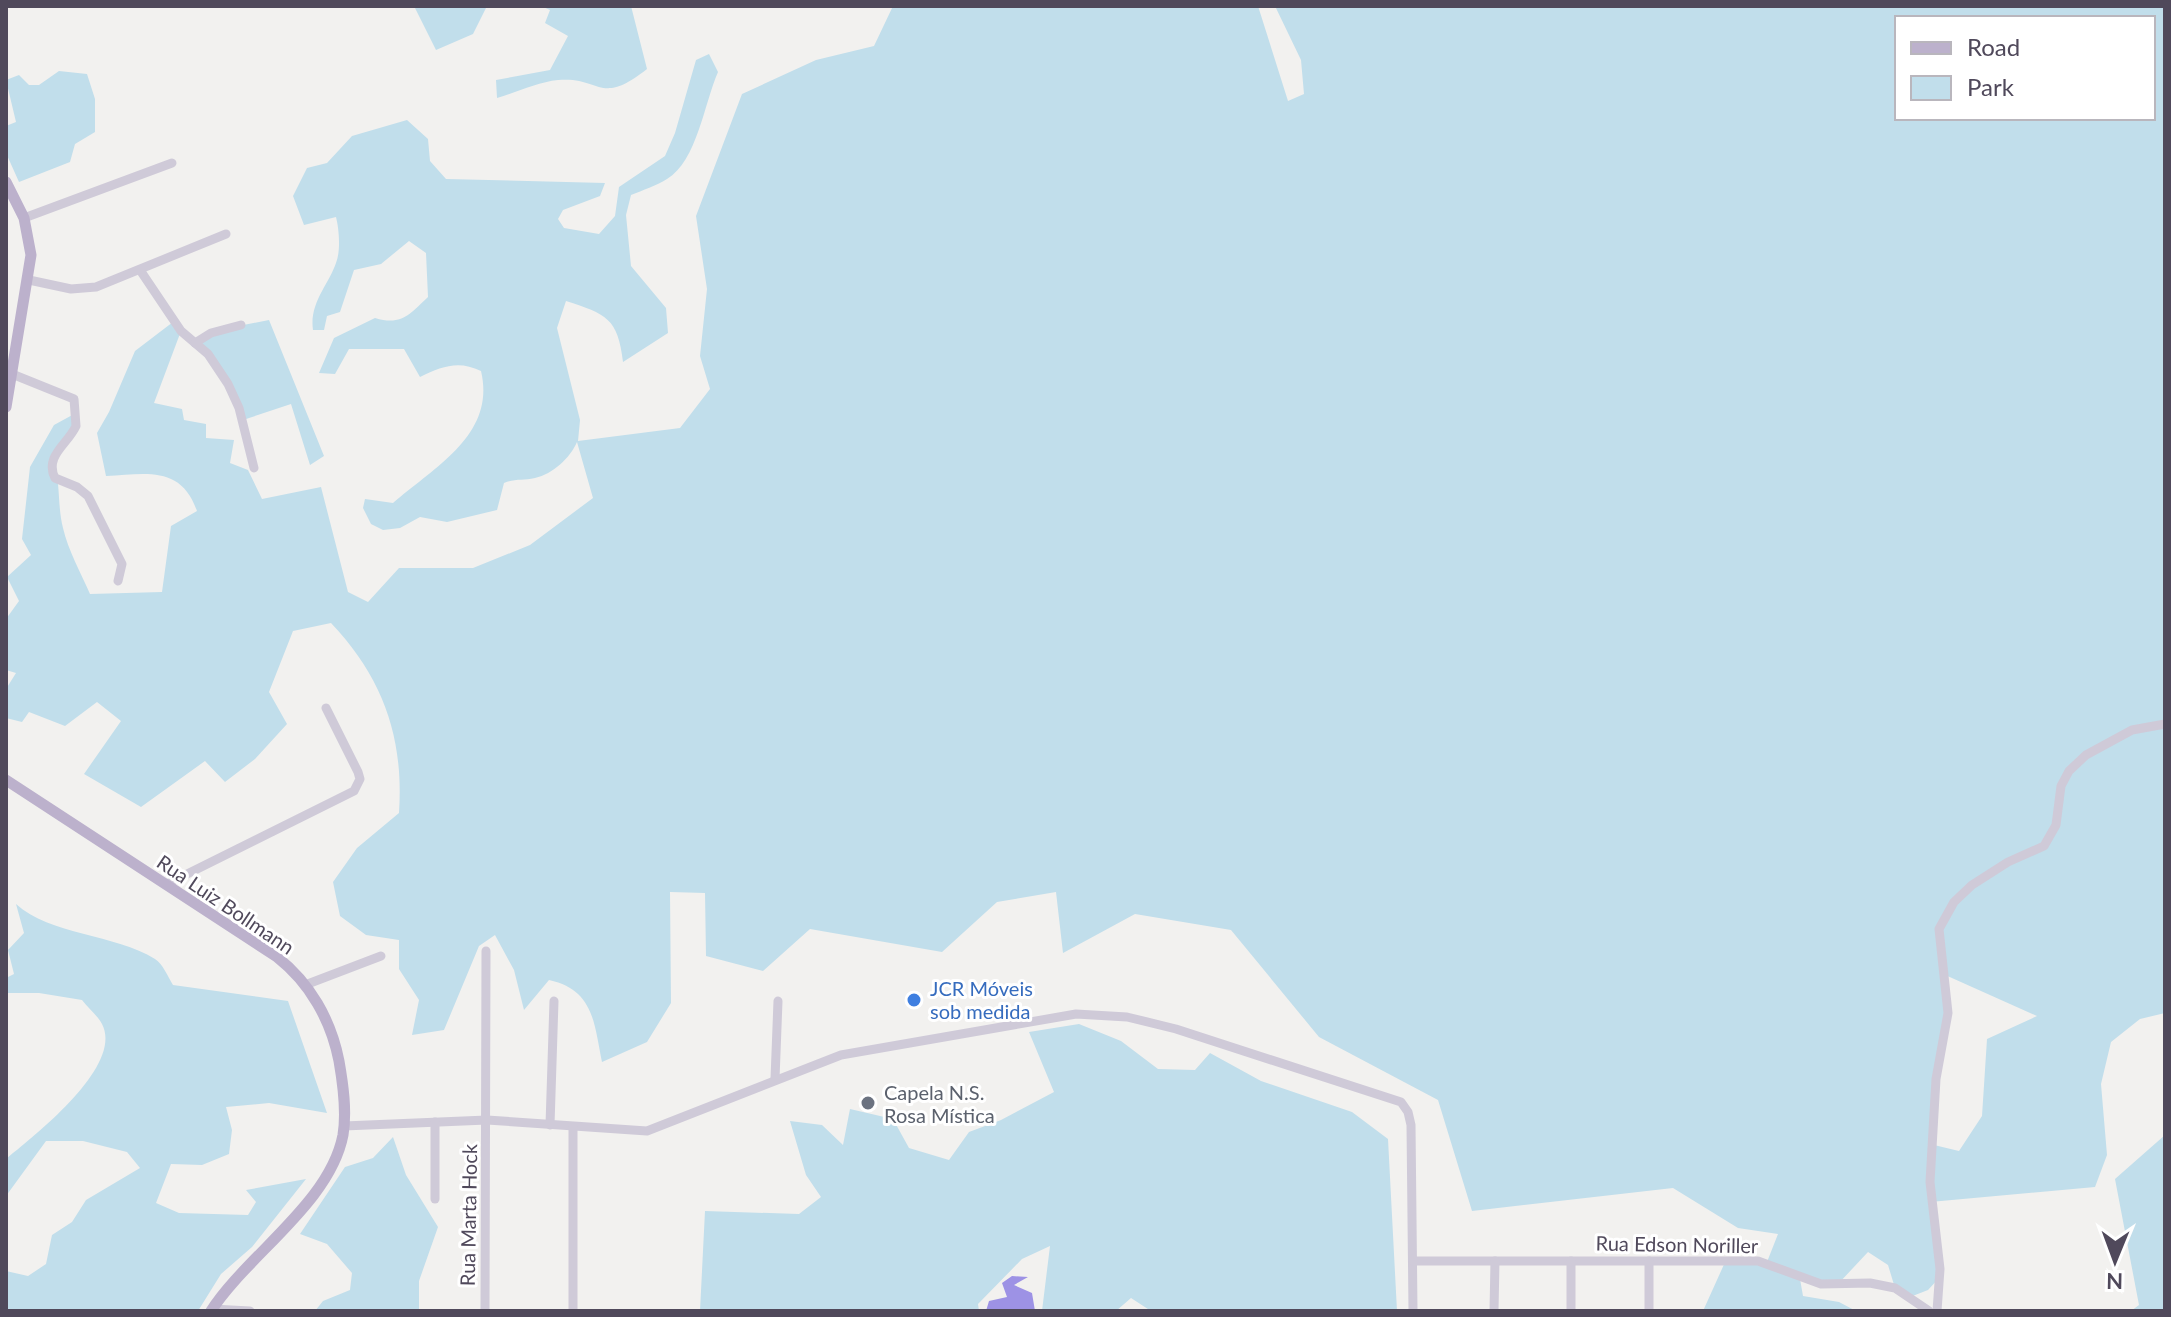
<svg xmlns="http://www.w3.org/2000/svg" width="2171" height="1317" font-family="Lato,sans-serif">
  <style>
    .green { fill: #c1deeb; fill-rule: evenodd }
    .water { fill: #9d92e5 }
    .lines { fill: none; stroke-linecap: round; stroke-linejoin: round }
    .minor { stroke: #cfcad8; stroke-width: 9 }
    .major { stroke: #bcb1cc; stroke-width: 11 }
    .shop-dot { fill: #3f7fe0; stroke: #fff; stroke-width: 3 }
    .worship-dot { fill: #6b7280; stroke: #fff; stroke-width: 3 }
    .labels { text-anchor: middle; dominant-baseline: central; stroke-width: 6; stroke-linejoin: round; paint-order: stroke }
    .street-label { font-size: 20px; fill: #50495b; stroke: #fff }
    .shop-label { font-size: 20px; fill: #366cbe; stroke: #fff; text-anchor: start }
    .worship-label { font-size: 20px; fill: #5b616d; stroke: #fff; text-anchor: start }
  </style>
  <rect width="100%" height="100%" fill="#f2f1ef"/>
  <!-- green -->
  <g class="green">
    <polygon points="414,6 487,6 473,34 436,50"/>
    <path d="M541 6H631L647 69C599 107 601 76 558 80 538 82 517 92 497 98L496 80 550 70 568 36 545 23 550 10Z"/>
    <path d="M893 6H1258L1288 101 1304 94 1301 60 1275 6H2165V1013L2140 1019 2111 1042 2101 1084 2107 1155 2095 1187 1930 1202 1940 1277 1928 1290 1910 1297 1895 1288 1888 1265 1868 1252 1838 1284 1800 1279 1803 1296 1839 1302 1856 1311H1703L1726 1260 1767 1262 1778 1234 1738 1228 1673 1188 1472 1211 1438 1100 1319 1037 1231 930 1135 914 1063 953 1056 892 997 902 942 952 810 929 763 971 706 956 705 893 670 892 671 1003 647 1042 602 1062C594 1023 594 990 549 980L524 1010 514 970 495 935 479 946 444 1030 412 1035 419 1000 399 969V940L366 935 340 916 333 882 357 848 399 813C404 737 383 678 331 623L293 631 269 692 287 724 255 759 225 782 205 761 141 807 84 774 121 721 97 702 65 726 29 712 22 722 6 718V689L16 673 6 670V619L19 601 7 577 31 555 22 539 30 467 54 425 76 413V426L53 459C61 482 57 504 63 528 68 550 81 573 90 594L162 592 171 526 197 511C181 465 146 474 106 476L97 433 109 412 135 351 173 322 181 331 154 403 182 409 184 420 206 424V438L234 440 230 463 248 470 262 499 321 487 348 592 368 602 399 568H473L530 545 593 498 577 442C570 458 553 474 535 478 523 481 516 478 504 483L497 510 447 522 420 517 400 528 383 530 371 524 363 508 365 499 393 503C436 466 496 434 481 371 459 360 442 366 420 377L404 349H349L335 374 319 373 334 338 375 318C402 326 410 314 428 297L426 253 409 241 381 264 354 270 340 312 327 316 324 330H313C309 303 329 284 336 263 341 250 339 229 336 217L304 225 293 196 307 168 327 163 352 136 407 120 428 139 430 161 446 179 605 183 600 196 563 210 558 219 564 228 599 234 615 216 619 187 665 156 675 133 696 60 709 54 718 72C704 104 697 161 667 179 656 186 643 190 631 195L626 215 631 266 666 308 668 333 623 362C618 318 606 314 566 301L557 328 580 420 578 441 680 428 710 389 700 356 707 289 696 216 742 94 816 60 874 46ZM1897 18H2153V118H1897ZM1943 974 2037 1016 1987 1039 1982 1116 1959 1151 1934 1145 1936 1079 1948 998Z"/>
    <polygon points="59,71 87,74 95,99 95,132 75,144 70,162 19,182 6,153 6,126 16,122 6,80 19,75 29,85 39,85"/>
    <polygon points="269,320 324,456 310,465 291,404 243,420 233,395 195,343 218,330"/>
    <path d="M16 904C50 935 115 934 155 959 163 964 168 977 173 985L288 1001 327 1113 269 1103 226 1107 232 1130 229 1154 202 1165 171 1164 156 1203 179 1213 248 1215 256 1202 246 1190 306 1179 252 1247 221 1274 198 1311H6V1271L28 1276 46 1264 52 1235 72 1222 86 1200 140 1168 127 1152 83 1141H46L6 1196V1159C35 1135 124 1066 102 1024 98 1016 88 1008 82 1000L39 993H6V978L14 974 8 950 24 933Z"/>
    <polygon points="1079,1024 1121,1041 1158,1069 1195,1070 1210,1053 1261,1081 1352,1112 1388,1139 1397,1311 1151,1311 1131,1298 1116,1311 1042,1311 1050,1246 1022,1259 978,1304 979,1311 700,1311 705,1211 799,1214 821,1197 806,1175 790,1121 822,1125 843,1145 850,1109 893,1119 909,1148 949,1160 969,1132 1001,1120 1054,1092 1029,1032"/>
    <polygon points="2165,1135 2165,1311 2131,1311 2139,1305 2115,1179"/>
    <polygon points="393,1137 406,1175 438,1227 419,1281 419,1311 315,1311 323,1301 350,1290 352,1273 327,1244 300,1234 345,1167 373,1158"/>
  </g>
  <!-- water -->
  <polygon class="water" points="1012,1276 1028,1277 1014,1285 1032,1293 1035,1311 986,1311 989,1301 1007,1297 1002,1283"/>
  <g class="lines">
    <!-- minor -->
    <g class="minor">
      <polyline points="24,218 172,163"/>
      <polyline points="140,270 181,331 208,354 228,384 239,408 254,468"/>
      <polyline points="29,280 71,289 96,287 226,234"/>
      <polyline points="195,343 211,333 241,325"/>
      <path d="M12 374 74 399 76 426C68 444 44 456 55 478L77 487 88 496 122 564 118 581"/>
      <polyline points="167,884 354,791 360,779 358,772 326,708"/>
      <polyline points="305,985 381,956"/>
      <polyline points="775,1079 778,1001"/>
      <polyline points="550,1125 554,1001"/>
      <polyline points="344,1126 487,1120 647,1131 841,1055 1076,1014 1127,1017 1176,1029 1401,1102 1408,1112 1411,1125 1413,1311"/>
      <polyline points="435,1199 435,1122"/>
      <polyline points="1413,1261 1758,1261 1821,1284 1870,1283 1895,1288 1929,1311"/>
      <polyline points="212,1309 250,1311"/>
      <polyline points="485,1311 486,951"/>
      <polyline points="573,1311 573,1127"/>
      <polyline points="1494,1311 1495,1261"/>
      <polyline points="1571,1311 1571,1261"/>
      <polyline points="1649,1311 1649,1261"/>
      <polyline points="1937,1311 1940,1269 1930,1182 1936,1079 1948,1013 1939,929 1954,902 1972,885 2008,862 2044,846 2056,825 2061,786 2069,771 2086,755 2132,730 2165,724"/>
    </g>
    <!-- major -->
    <g class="major">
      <polyline points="6,182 24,218 31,255 6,407"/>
      <path d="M6 780 277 957C310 983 331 1020 339 1061 343 1084 347 1111 343 1135 330 1203 247 1255 211 1311"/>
    </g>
  </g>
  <!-- markers -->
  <circle class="shop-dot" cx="914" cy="1000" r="8"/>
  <circle class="worship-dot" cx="868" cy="1103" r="8"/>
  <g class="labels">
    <!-- street labels -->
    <g class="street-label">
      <text transform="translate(226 904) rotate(34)">Rua Luiz Bollmann</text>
      <text transform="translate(468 1215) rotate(-89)">Rua Marta Hock</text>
      <text transform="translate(1677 1244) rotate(1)">Rua Edson Noriller</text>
    </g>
    <!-- shop labels -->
    <g class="shop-label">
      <text x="930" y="988">JCR Móveis<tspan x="930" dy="23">sob medida</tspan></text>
    </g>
    <!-- worship labels -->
    <g class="worship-label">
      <text x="884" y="1092">Capela N.S.<tspan x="884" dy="23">Rosa Mística</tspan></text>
    </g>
  </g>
  <!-- border -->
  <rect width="2171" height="1317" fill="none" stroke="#50495b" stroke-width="16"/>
  <!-- legend -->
  <rect x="1895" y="16" width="260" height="104" fill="#ffffff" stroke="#b9b6bd" stroke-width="2"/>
  <rect x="1911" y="42" width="40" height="12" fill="#bcb1cc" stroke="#b9b6bd" stroke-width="2"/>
  <text x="1967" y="56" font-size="24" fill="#50495b">Road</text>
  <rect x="1911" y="76" width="40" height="24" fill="#c1deeb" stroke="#b9b6bd" stroke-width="2"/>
  <text x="1967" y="96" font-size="24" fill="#50495b">Park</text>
  <!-- north arrow -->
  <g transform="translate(2115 1261) rotate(181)" stroke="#ffffff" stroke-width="6" paint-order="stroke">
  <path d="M0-6L14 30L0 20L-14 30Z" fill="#50495b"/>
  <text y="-12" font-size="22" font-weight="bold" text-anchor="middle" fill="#50495b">N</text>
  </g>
</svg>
